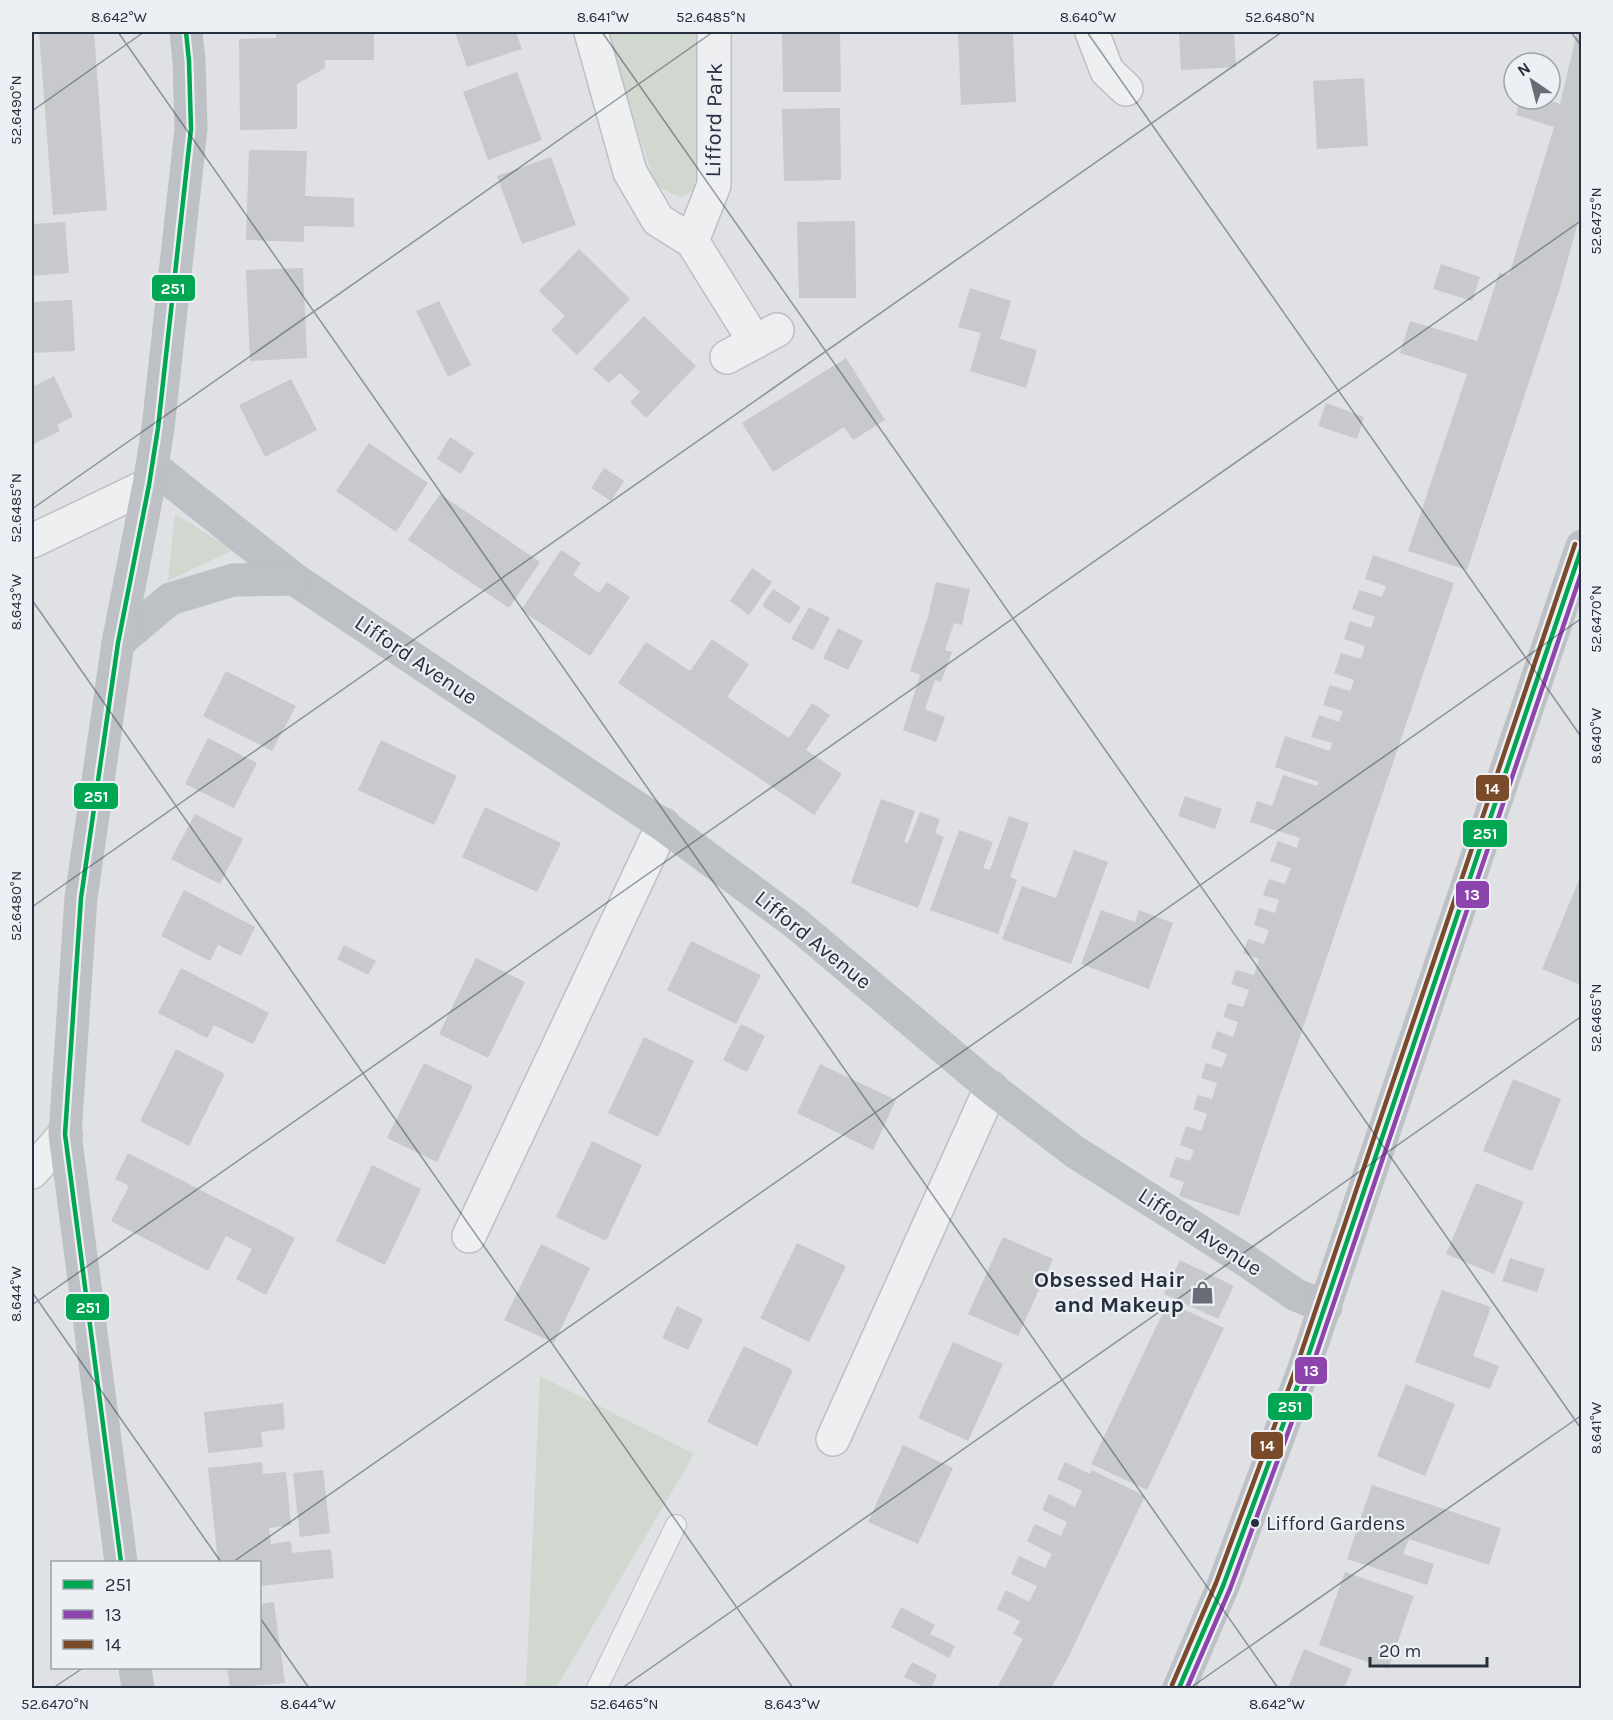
<svg xmlns="http://www.w3.org/2000/svg" width="1613" height="1720" font-family="Karla,sans-serif">
  <style>
    .green { fill: #d0d8cf }
    .building { fill: #c7c9cd }
    .lines { fill: none; stroke-linecap: round; stroke-linejoin: round }
    .lane-casing { stroke: #bdbfc2; stroke-width: 22 }
    .street-casing { stroke: #bdbfc2; stroke-width: 36 }
    .lane { stroke: #eeeff1; stroke-width: 20 }
    .street { stroke: #eeeff1; stroke-width: 33 }
    .secondary { stroke: #bdc0c4; stroke-width: 33 }
    .bus-1-casing { stroke: #ecf0f5; stroke-width: 9 }
    .bus-2-casing { stroke: #ecf0f5; stroke-width: 9 }
    .bus-3-casing { stroke: #ecf0f5; stroke-width: 9 }
    .bus-1 { stroke: #00a651; stroke-width: 4.5 }
    .bus-2 { stroke: #8e44ad; stroke-width: 4.5 }
    .bus-3 { stroke: #7a4b2a; stroke-width: 4.5 }
    .ticks { fill: none; stroke: #262f3d; stroke-width: 1.5; stroke-opacity: 0.45 }
    .bus-dot { fill: #262f3d; stroke: #ecf0f5; stroke-width: 2 }
    .labels { text-anchor: middle; dominant-baseline: central; stroke-width: 4.5; stroke-linejoin: round; paint-order: stroke }
    .bus-label { font-size: 20px; fill: #262f3d; stroke: #ecf0f5; text-anchor: start }
    .street-label { font-size: 22px; fill: #262f3d; stroke: #ecf0f5 }
    .poi-label { font-size: 22px; font-weight: bold; fill: #262f3d; stroke: #ecf0f5; text-anchor: end }
    .line-badge { stroke: #ecf0f5; stroke-width: 2 }
    .badge-label { font-size: 16px; text-anchor: middle; font-weight: bold; fill: #fff }
    .neatline { fill: none; stroke: #262f3d; stroke-width: 2 }
    .ticks-label { font-size: 15px; text-anchor: middle; fill: #262f3d }
  </style>
  <rect width="100%" height="100%" fill="#dfe1e4"/>
  <!-- green -->
  <g class="green">
    <polygon points="608,32 698,32 697,145 700,169 694,190 683,197 672,194 656,185 607,41"/>
    <polygon points="175,514 233,550 168,581"/>
    <polygon points="540,1376 694,1454 556,1688 526,1688"/>
  </g>
  <!-- building -->
  <g class="building">
    <polygon points="39,32 94,32 107,210 53,215"/>
    <polygon points="276,32 374,32 374,60 325,60 325,68 297,84 297,129 240,130 239,39 276,38"/>
    <polygon points="455,32 516,32 522,49 467,67"/>
    <polygon points="782,32 840,32 841,92 783,92"/>
    <polygon points="958,32 1013,32 1016,102 961,105"/>
    <polygon points="1179,32 1234,32 1236,67 1181,70"/>
    <polygon points="1577,32 1581,32 1581,212 1559,291 1467,570 1408,551 1467,374 1400,353 1410,321 1477,341 1499,273 1509,275 1554,127 1516,115 1520,99 1544,99 1560,104"/>
    <polygon points="517,72 542,140 488,160 463,92"/>
    <polygon points="1364,78 1368,146 1317,149 1313,81"/>
    <polygon points="840,108 841,180 784,181 782,109"/>
    <polygon points="249,150 307,151 305,196 354,198 354,227 304,226 304,242 246,240"/>
    <polygon points="551,157 576,225 522,244 497,176"/>
    <polygon points="855,221 856,298 799,298 797,222"/>
    <polygon points="65,222 69,273 32,276 32,224"/>
    <polygon points="579,249 630,299 577,355 551,330 565,316 539,291"/>
    <polygon points="1441,264 1480,277 1472,301 1433,289"/>
    <polygon points="303,268 307,358 250,361 246,270"/>
    <polygon points="970,288 1011,301 1000,339 1037,350 1026,388 970,371 981,333 958,327"/>
    <polygon points="72,300 75,351 32,353 32,302"/>
    <polygon points="439,301 471,365 448,377 416,311"/>
    <polygon points="644,316 696,366 646,418 630,402 640,392 620,373 609,383 593,369"/>
    <polygon points="846,358 885,420 853,440 844,427 773,472 742,423"/>
    <polygon points="54,376 73,417 57,425 60,431 32,445 32,387"/>
    <polygon points="291,379 317,430 265,457 239,405"/>
    <polygon points="1326,403 1364,417 1357,439 1318,426"/>
    <polygon points="450,437 474,453 461,474 437,459"/>
    <polygon points="369,443 428,483 396,532 336,491"/>
    <polygon points="604,468 624,481 611,501 591,488"/>
    <polygon points="440,494 540,562 509,608 408,540"/>
    <polygon points="561,550 581,563 573,575 599,593 607,582 630,597 590,656 521,610"/>
    <polygon points="1373,555 1454,583 1239,1216 1179,1196 1184,1182 1169,1177 1176,1157 1190,1161 1194,1150 1180,1145 1186,1126 1201,1131 1207,1114 1193,1109 1198,1095 1212,1099 1217,1083 1201,1078 1206,1063 1222,1068 1227,1054 1211,1048 1217,1031 1233,1037 1238,1022 1223,1017 1228,1003 1243,1007 1249,990 1231,984 1236,970 1254,975 1259,959 1243,953 1248,939 1264,944 1269,930 1254,925 1259,908 1275,913 1279,900 1263,895 1269,879 1285,884 1291,868 1270,861 1278,841 1297,848 1300,838 1250,822 1257,801 1272,806 1283,775 1317,786 1319,782 1275,767 1285,736 1330,751 1332,743 1311,737 1319,715 1339,722 1343,711 1323,705 1330,685 1350,691 1354,680 1334,673 1341,653 1361,659 1365,646 1344,639 1350,621 1371,628 1375,617 1352,609 1359,590 1382,597 1386,586 1365,579"/>
    <polygon points="752,568 772,582 749,615 730,601"/>
    <polygon points="936,582 970,589 962,625 954,623 945,650 952,652 941,682 935,680 925,709 945,717 936,742 903,730 920,675 910,671 928,617"/>
    <polygon points="773,589 801,607 790,624 762,606"/>
    <polygon points="809,607 830,618 813,650 791,639"/>
    <polygon points="838,628 863,641 848,670 823,658"/>
    <polygon points="712,639 749,664 727,697 789,738 812,703 830,715 806,750 842,774 814,815 618,683 646,642 690,671"/>
    <polygon points="226,671 296,706 272,751 203,716"/>
    <polygon points="208,738 257,763 234,808 185,784"/>
    <polygon points="381,740 457,776 434,825 358,790"/>
    <polygon points="1185,796 1222,809 1215,829 1178,816"/>
    <polygon points="881,799 915,811 904,842 908,843 920,812 940,819 935,833 944,837 918,908 851,883"/>
    <polygon points="485,807 561,843 537,892 462,857"/>
    <polygon points="195,814 243,839 220,884 171,859"/>
    <polygon points="1009,816 1029,823 1010,877 1017,880 998,934 930,910 959,830 993,842 983,868 990,870"/>
    <polygon points="1074,850 1108,862 1071,964 1002,939 1022,886 1056,898"/>
    <polygon points="1579,880 1581,881 1581,985 1542,969"/>
    <polygon points="184,890 255,927 241,956 218,945 210,961 161,936"/>
    <polygon points="1101,910 1135,922 1139,910 1173,923 1149,989 1081,964"/>
    <polygon points="691,941 761,975 736,1024 667,990"/>
    <polygon points="344,945 376,961 368,975 337,959"/>
    <polygon points="476,958 525,982 488,1058 439,1034"/>
    <polygon points="181,968 269,1013 253,1044 214,1025 207,1038 158,1013"/>
    <polygon points="741,1024 765,1036 747,1072 723,1060"/>
    <polygon points="644,1037 694,1061 658,1137 608,1113"/>
    <polygon points="176,1049 225,1074 189,1146 140,1121"/>
    <polygon points="424,1063 473,1086 437,1162 387,1138"/>
    <polygon points="820,1064 896,1100 873,1150 797,1113"/>
    <polygon points="1513,1079 1561,1099 1532,1171 1483,1151"/>
    <polygon points="592,1141 642,1165 606,1241 556,1217"/>
    <polygon points="128,1153 295,1238 266,1295 236,1279 252,1249 226,1236 208,1271 111,1221 129,1186 115,1179"/>
    <polygon points="372,1165 421,1189 385,1265 336,1241"/>
    <polygon points="1476,1183 1524,1202 1494,1274 1446,1254"/>
    <polygon points="1003,1237 1053,1259 1018,1336 968,1314"/>
    <polygon points="797,1243 846,1266 809,1342 760,1318"/>
    <polygon points="541,1244 590,1268 554,1343 504,1320"/>
    <polygon points="1510,1258 1545,1269 1537,1292 1502,1281"/>
    <polygon points="1180,1260 1234,1286 1218,1319 1164,1294"/>
    <polygon points="1442,1290 1491,1307 1473,1356 1499,1366 1490,1389 1415,1362"/>
    <polygon points="1168,1302 1224,1328 1147,1490 1091,1464"/>
    <polygon points="677,1306 703,1319 688,1350 662,1338"/>
    <polygon points="953,1342 1003,1364 968,1441 918,1418"/>
    <polygon points="744,1346 793,1370 757,1446 707,1422"/>
    <polygon points="1406,1384 1455,1404 1425,1476 1377,1456"/>
    <polygon points="283,1403 285,1429 261,1432 263,1447 208,1453 204,1412"/>
    <polygon points="903,1445 953,1468 918,1544 868,1522"/>
    <polygon points="262,1462 263,1474 286,1472 291,1525 269,1528 271,1544 291,1541 292,1553 331,1549 334,1578 260,1586 260,1562 218,1562 208,1468"/>
    <polygon points="1065,1462 1090,1474 1092,1470 1145,1496 1067,1660 1051,1688 997,1688 1023,1639 1013,1634 1020,1621 997,1609 1006,1590 1029,1602 1037,1586 1011,1574 1019,1556 1045,1568 1052,1554 1027,1541 1035,1524 1061,1536 1067,1522 1042,1510 1049,1494 1075,1507 1082,1491 1057,1479"/>
    <polygon points="323,1470 330,1533 300,1537 293,1473"/>
    <polygon points="1372,1485 1501,1528 1489,1565 1409,1539 1403,1554 1434,1564 1427,1585 1347,1559"/>
    <polygon points="1345,1572 1414,1596 1388,1669 1319,1645"/>
    <polygon points="274,1602 285,1683 230,1688 227,1668 260,1668 260,1604"/>
    <polygon points="901,1607 935,1625 930,1634 955,1646 949,1658 891,1627"/>
    <polygon points="1304,1649 1352,1669 1344,1688 1288,1688"/>
    <polygon points="912,1662 937,1675 931,1688 926,1688 904,1677"/>
  </g>
  <g class="lines">
    <defs>
      <polyline id="lane" points="597,1688 676,1525"/>
      <g id="street">
        <polyline points="591,32 630,172 658,220 692,241 755,342"/>
        <polyline points="1092,32 1107,71 1126,89"/>
        <polyline points="692,241 714,185 714,32"/>
        <polyline points="727,357 777,330"/>
        <polyline points="32,541 149,485"/>
        <polyline points="32,1172 65,1134"/>
        <polyline points="469,1236 663,825"/>
        <polyline points="833,1439 991,1088"/>
      </g>
    </defs>
    <!-- lane casing -->
    <use href="#lane" class="lane-casing"/>
    <!-- street casing -->
    <use href="#street" class="street-casing"/>
    <!-- lane -->
    <use href="#lane" class="lane"/>
    <!-- street -->
    <use href="#street" class="street"/>
    <!-- secondary -->
    <g class="secondary">
      <polyline points="152,466 294,579 663,825 798,925 991,1088 1075,1152 1245,1260 1296,1295 1326,1307"/>
      <polyline points="118,643 170,599 233,580 294,579"/>
      <polyline points="121,1562 65,1134 81,898 118,643 149,485 158,428 191,129 189,61 186,32"/>
      <polyline points="135,1668 138,1688"/>
      <polyline points="1179,1688 1223,1586 1303,1371 1582,546"/>
    </g>
    <defs>
      <g id="bus-1">
        <polyline points="121,1562 65,1134 81,898 118,643 149,485 158,428 191,129 189,61 186,32"/>
        <polyline points="1179,1688 1223,1586 1303,1371 1582,547"/>
      </g>
      <polyline id="bus-2" points="1187,1688 1230,1589 1310,1373 1582,571"/>
      <polyline id="bus-3" points="1172,1685 1216,1583 1296,1368 1575,544"/>
    </defs>
    <!-- bus-1 casing -->
    <use href="#bus-1" class="bus-1-casing"/>
    <!-- bus-2 casing -->
    <use href="#bus-2" class="bus-2-casing"/>
    <!-- bus-3 casing -->
    <use href="#bus-3" class="bus-3-casing"/>
    <!-- bus-1 -->
    <use href="#bus-1" class="bus-1"/>
    <!-- bus-2 -->
    <use href="#bus-2" class="bus-2"/>
    <!-- bus-3 -->
    <use href="#bus-3" class="bus-3"/>
  </g>
  <!-- ticks -->
  <path class="ticks" d="M118 32 1278 1688M602 32 1582 1430M1087 32 1582 738M1571 32 1582 47M32 111 144 32M32 509 713 32M32 600 793 1688M32 907 1282 32M32 1292 221 1562M32 1305 1582 220M233 1562 1582 618M260 1618 309 1688M53 1688 83 1668M622 1688 1582 1016M1190 1688 1582 1415"/>
  <!-- icons -->
  <defs>
    <symbol id="shop-bare" viewBox="-9 -9 18 18"><path d="M-5-2.5h2.3a2.7 3.5 0 0 1 5.4 0H5L5.5 6h-11ZM-1.5-2.5h3a1.5 2.3 0 0 0-3 0Z" fill="#676d77" stroke="#ecf0f5" stroke-width="2.5" paint-order="stroke"/></symbol>
  </defs>
  <g fill-rule="evenodd">
    <use href="#shop-bare" x="1186" y="1276" width="33" height="33"/>
  </g>
  <!-- markers -->
  <circle class="bus-dot" cx="1255" cy="1523" r="5"/>
  <g class="labels">
    <!-- bus labels -->
    <g class="bus-label">
      <text x="1266" y="1523">Lifford Gardens</text>
    </g>
    <!-- street labels -->
    <g class="street-label">
      <text transform="translate(714 120) rotate(-89)">Lifford Park</text>
      <text transform="translate(416 660) rotate(34)">Lifford Avenue</text>
      <text transform="translate(813 940) rotate(39)">Lifford Avenue</text>
      <text transform="translate(1200 1232) rotate(33)">Lifford Avenue</text>
    </g>
    <!-- poi labels -->
    <g class="poi-label">
      <text x="1184" y="1280">Obsessed Hair<tspan x="1184" dy="25">and Makeup</tspan></text>
    </g>
  </g>
  <g class="line-badge">
    <rect x="151" y="274" width="45" height="28" rx="6" fill="#00a651"/>
    <rect x="1475" y="774" width="35" height="28" rx="6" fill="#7a4b2a"/>
    <rect x="73" y="782" width="46" height="28" rx="6" fill="#00a651"/>
    <rect x="1462" y="819" width="46" height="29" rx="6" fill="#00a651"/>
    <rect x="1455" y="880" width="35" height="29" rx="6" fill="#8e44ad"/>
    <rect x="65" y="1293" width="45" height="28" rx="6" fill="#00a651"/>
    <rect x="1294" y="1356" width="34" height="29" rx="6" fill="#8e44ad"/>
    <rect x="1267" y="1392" width="46" height="29" rx="6" fill="#00a651"/>
    <rect x="1250" y="1431" width="34" height="29" rx="6" fill="#7a4b2a"/>
  </g>
  <g class="badge-label">
    <text x="173" y="294">251</text>
    <text x="1492" y="794">14</text>
    <text x="96" y="802">251</text>
    <text x="1485" y="839">251</text>
    <text x="1472" y="900">13</text>
    <text x="88" y="1313">251</text>
    <text x="1311" y="1376">13</text>
    <text x="1290" y="1412">251</text>
    <text x="1267" y="1451">14</text>
  </g>
  <!-- border -->
  <rect width="1613" height="1720" fill="none" stroke="#ecf0f5" stroke-width="66"/>
  <!-- legend -->
  <rect x="51" y="1561" width="210" height="108" fill="#ecf0f5" stroke="#9da3ab" stroke-width="1.5"/>
  <rect x="63" y="1580" width="30" height="9" fill="#00a651" stroke="#9da3ab" stroke-width="1.5"/>
  <text x="105" y="1591" font-size="18" fill="#262f3d">251</text>
  <rect x="63" y="1610" width="30" height="9" fill="#8e44ad" stroke="#9da3ab" stroke-width="1.5"/>
  <text x="105" y="1621" font-size="18" fill="#262f3d">13</text>
  <rect x="63" y="1640" width="30" height="9" fill="#7a4b2a" stroke="#9da3ab" stroke-width="1.5"/>
  <text x="105" y="1651" font-size="18" fill="#262f3d">14</text>
  <!-- north arrow -->
  <g transform="translate(1532 81) rotate(325)"><circle r="28" fill="#ecf0f5" stroke="#9da3ab" stroke-width="1.5"/>
  <path d="M0-4.5L10 22L0 15L-10 22Z" fill="#676d77"/>
  <text y="-9" font-size="16" font-weight="bold" text-anchor="middle" fill="#262f3d">N</text>
  </g>
  <!-- scale -->
  <path d="M1370 1657v9h117v-9" fill="none" stroke="#262f3d" stroke-width="3"/>
  <text x="1379" y="1657" font-size="18" fill="#262f3d" stroke="#ecf0f5" stroke-width="4.5" paint-order="stroke">20 m</text>
  <rect x="33" y="33" width="1547" height="1654" class="neatline"/>
  <g class="ticks-label">
    <text x="119" y="22">8.642°W</text>
    <text x="603" y="22">8.641°W</text>
    <text x="711" y="22">52.6485°N</text>
    <text x="1088" y="22">8.640°W</text>
    <text x="1280" y="22">52.6480°N</text>
    <text transform="translate(16 110) rotate(-90)" y="5">52.6490°N</text>
    <text transform="translate(1596 221) rotate(-90)" y="5">52.6475°N</text>
    <text transform="translate(16 508) rotate(-90)" y="5">52.6485°N</text>
    <text transform="translate(16 602) rotate(-90)" y="5">8.643°W</text>
    <text transform="translate(1596 619) rotate(-90)" y="5">52.6470°N</text>
    <text transform="translate(1596 736) rotate(-90)" y="5">8.640°W</text>
    <text transform="translate(16 906) rotate(-90)" y="5">52.6480°N</text>
    <text transform="translate(1596 1018) rotate(-90)" y="5">52.6465°N</text>
    <text transform="translate(16 1294) rotate(-90)" y="5">8.644°W</text>
    <text transform="translate(1596 1428) rotate(-90)" y="5">8.641°W</text>
    <text x="55" y="1709">52.6470°N</text>
    <text x="308" y="1709">8.644°W</text>
    <text x="624" y="1709">52.6465°N</text>
    <text x="792" y="1709">8.643°W</text>
    <text x="1277" y="1709">8.642°W</text>
  </g>
</svg>
